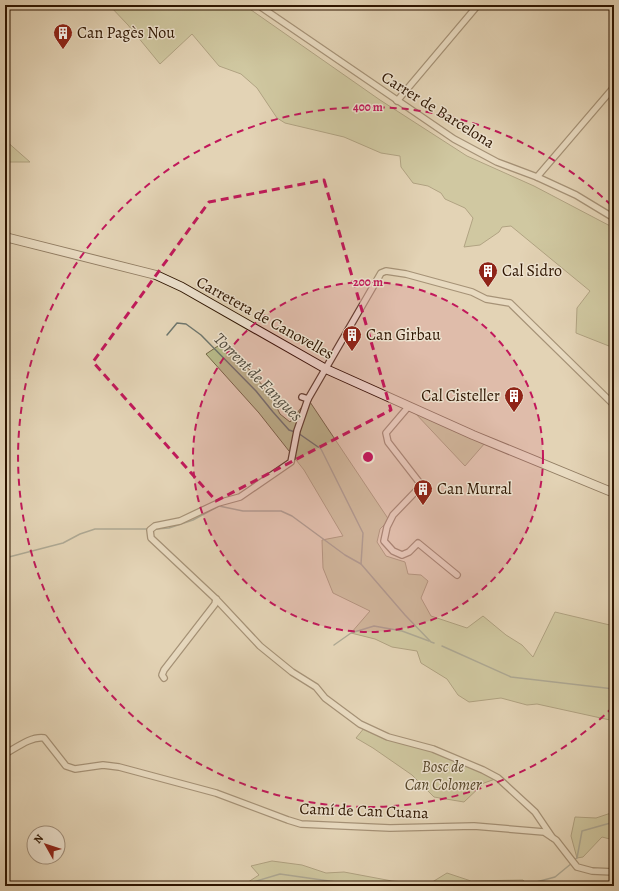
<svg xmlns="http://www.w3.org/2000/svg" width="619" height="891" font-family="Alegreya,serif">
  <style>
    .green { fill: #b8bb8b; stroke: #736846 }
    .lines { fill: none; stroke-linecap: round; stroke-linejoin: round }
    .stream { stroke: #6e766d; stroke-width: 1.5 }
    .street-casing { stroke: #5b442d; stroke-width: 8 }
    .secondary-casing { stroke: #2e1500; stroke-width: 10 }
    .street { stroke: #ede2cf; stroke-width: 5.5 }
    .secondary { stroke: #ede2cf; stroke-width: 8 }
    .marked { fill: none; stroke: #c2185b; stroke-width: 3; stroke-dasharray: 8 5; stroke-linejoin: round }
    .ring { fill: none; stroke: #c2185b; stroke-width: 2; stroke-dasharray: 7 5 }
    .labels { text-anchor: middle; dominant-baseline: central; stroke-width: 3; stroke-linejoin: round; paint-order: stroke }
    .poi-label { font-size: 16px; fill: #2e1500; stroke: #ede2cf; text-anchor: start }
    .street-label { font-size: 16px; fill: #2e1500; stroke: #ede2cf }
    .park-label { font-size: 16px; font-style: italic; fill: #57472a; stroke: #ede2cf }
    .water-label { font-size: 17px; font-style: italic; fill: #534d40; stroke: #ede2cf }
    .centre { fill: #c2185b; stroke: #ede2cf; stroke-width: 2 }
    .ring-label { font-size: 12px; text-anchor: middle; font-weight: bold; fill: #c2185b; stroke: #ede2cf; stroke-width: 3; stroke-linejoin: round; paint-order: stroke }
  </style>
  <rect width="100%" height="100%" fill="#e3d3b5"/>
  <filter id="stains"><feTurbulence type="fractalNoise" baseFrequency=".005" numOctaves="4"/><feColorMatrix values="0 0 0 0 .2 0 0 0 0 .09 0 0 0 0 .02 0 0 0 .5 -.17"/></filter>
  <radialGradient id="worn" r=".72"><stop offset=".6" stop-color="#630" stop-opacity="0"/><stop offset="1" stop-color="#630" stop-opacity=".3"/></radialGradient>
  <!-- green -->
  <g class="green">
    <polygon points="109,5 244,5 380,100 467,156 534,186 614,228 614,348 576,333 577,308 590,291 511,226 502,227 499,232 480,245 464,247 473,218 465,208 445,199 441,193 428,186 413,183 401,167 400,156 381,153 344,137 285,123 277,118 257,88 241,74 219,66 192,34 160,64 128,25"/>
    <polygon points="5,140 30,162 5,162"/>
    <polygon points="221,344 250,370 271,396 280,414 290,422 308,399 389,520 380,529 377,542 386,556 405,562 408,574 421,575 428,581 421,598 431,616 467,628 483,616 506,635 522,645 533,657 555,612 614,626 614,719 610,720 537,704 527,705 501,698 469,702 458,695 447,679 421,663 417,651 392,647 375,639 351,633 370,611 333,593 323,568 322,540 343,536 304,470 259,413 206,354"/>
    <polygon points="415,413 485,443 465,466"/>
    <polygon points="365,727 433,749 498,778 484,783 464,802 434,797 412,775 373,748 356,738"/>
    <polygon points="614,812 614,840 602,837 583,857 577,858 571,836 575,817 596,818"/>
    <polygon points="272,861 302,865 326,873 344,872 392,881 429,884 447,873 471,881 523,880 528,886 264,886 258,885 242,886 259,875 251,866"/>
  </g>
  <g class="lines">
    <!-- stream -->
    <g class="stream">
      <polyline points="167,335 177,323 186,324 201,335 256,391 273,412 289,430 295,432"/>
      <polyline points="298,433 321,449 363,533 361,564 405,615 431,642 434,643"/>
      <polyline points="156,529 169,528 193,520 219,506 243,511 281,511 292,516 345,555 361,564"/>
      <polyline points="5,558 63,543 80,534 95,529 148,529"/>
      <polyline points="334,645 351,633 374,626 402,631 429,641"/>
      <polyline points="442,646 511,677 614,689"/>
      <polyline points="574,860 577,858 582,831 614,822"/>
      <polyline points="250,886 253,882 280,874 364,886"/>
      <polyline points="512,886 525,885 555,877 572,863"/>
    </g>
    <defs>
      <g id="street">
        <polyline points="258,5 454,139 497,162 537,177 576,195 614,218"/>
        <polyline points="397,101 478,5"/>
        <polyline points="537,177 614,87"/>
        <polyline points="302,397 308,399 381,273 386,271 406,274 472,292 486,299 510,303 614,405"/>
        <polyline points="308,399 297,431 291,462 240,497 218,503 180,521 155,526 150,530 151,538 216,599 260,646 292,672 316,687 325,698 360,724 388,737 433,749 483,770 498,778 535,812 552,837"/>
        <polyline points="409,406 386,433 388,442 419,482 419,488 393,515 387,527 384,541 393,551 402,555 409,552 418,543 457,575"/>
        <polyline points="164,678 162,675 164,670 215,604 216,599"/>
        <path d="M5 754C16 748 31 736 44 738L66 766 75 769 103 765 119 767 216 793 288 820 301 824 390 828 474 826 544 832 556 840 577 867 592 871 614 872"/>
      </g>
      <polyline id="secondary" points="5,237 156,275 182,287 326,369 473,435 614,493"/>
    </defs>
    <!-- street casing -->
    <use href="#street" class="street-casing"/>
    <!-- secondary casing -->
    <use href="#secondary" class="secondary-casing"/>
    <!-- street -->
    <use href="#street" class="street"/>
    <!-- secondary -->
    <use href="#secondary" class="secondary"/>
  </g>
  <!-- marked area -->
  <path d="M0 0H619V891H0ZM324 180 391 410 216 501 93 362 209 202Z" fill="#e3d3b5" fill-opacity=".55" fill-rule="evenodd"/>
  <path class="marked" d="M324 180 391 410 216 501 93 362 209 202Z"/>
  <!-- distance rings -->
  <circle cx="368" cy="457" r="175" fill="#c2185b" fill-opacity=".12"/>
  <g class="ring">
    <circle cx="368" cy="457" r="175"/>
    <path d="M613 707A350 350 0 1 1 613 207"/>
  </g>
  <!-- icons -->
  <defs>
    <symbol id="building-pin" viewBox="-11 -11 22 30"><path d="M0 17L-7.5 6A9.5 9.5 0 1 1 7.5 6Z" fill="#8f2418" stroke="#ede2cf"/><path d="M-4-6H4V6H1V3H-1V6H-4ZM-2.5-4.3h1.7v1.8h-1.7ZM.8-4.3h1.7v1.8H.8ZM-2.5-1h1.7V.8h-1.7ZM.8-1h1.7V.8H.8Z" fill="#fff"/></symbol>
  </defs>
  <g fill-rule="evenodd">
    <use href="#building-pin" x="52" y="22" width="22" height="30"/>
    <use href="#building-pin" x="477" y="260" width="22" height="30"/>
    <use href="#building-pin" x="341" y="324" width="22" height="30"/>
    <use href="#building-pin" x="503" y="385" width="22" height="30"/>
    <use href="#building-pin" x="412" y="478" width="22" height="30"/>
  </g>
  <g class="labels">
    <!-- poi labels -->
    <g class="poi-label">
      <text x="77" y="33">Can Pagès Nou</text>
      <text x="502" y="271">Cal Sidro</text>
      <text x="366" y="335">Can Girbau</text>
      <text x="500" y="396" text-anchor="end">Cal Cisteller</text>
      <text x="437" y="489">Can Murral</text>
    </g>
    <!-- street labels -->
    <g class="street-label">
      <text transform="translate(438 110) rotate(32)">Carrer de Barcelona</text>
      <text transform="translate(265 318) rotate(29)">Carretera de Canovelles</text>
      <text transform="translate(364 811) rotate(2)">Camí de Can Cuana</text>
    </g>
    <!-- park labels -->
    <g class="park-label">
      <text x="443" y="767">Bosc de<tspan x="443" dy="18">Can Colomer</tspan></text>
    </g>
    <!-- water labels -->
    <g class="water-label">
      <text transform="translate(258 377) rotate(45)">Torrent de Fangues</text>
    </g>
  </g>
  <circle cx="368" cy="457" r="6" class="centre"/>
  <g class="ring-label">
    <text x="368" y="111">400 m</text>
    <text x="368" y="286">200 m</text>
  </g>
  <!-- margin -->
  <rect width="619" height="891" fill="none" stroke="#e3d3b5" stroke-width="20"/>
  <rect x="6" y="6" width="607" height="879" fill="none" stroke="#2e1500" stroke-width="2"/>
  <rect x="10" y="10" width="599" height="871" fill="none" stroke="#2e1500"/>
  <!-- north arrow -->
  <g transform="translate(46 845) rotate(309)"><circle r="19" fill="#ede2cf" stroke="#a1907c"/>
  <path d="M0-3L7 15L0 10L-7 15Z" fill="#8f2418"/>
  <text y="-6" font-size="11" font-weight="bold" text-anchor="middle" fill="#2e1500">N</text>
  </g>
  <rect width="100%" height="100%" filter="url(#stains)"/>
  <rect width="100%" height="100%" fill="url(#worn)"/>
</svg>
